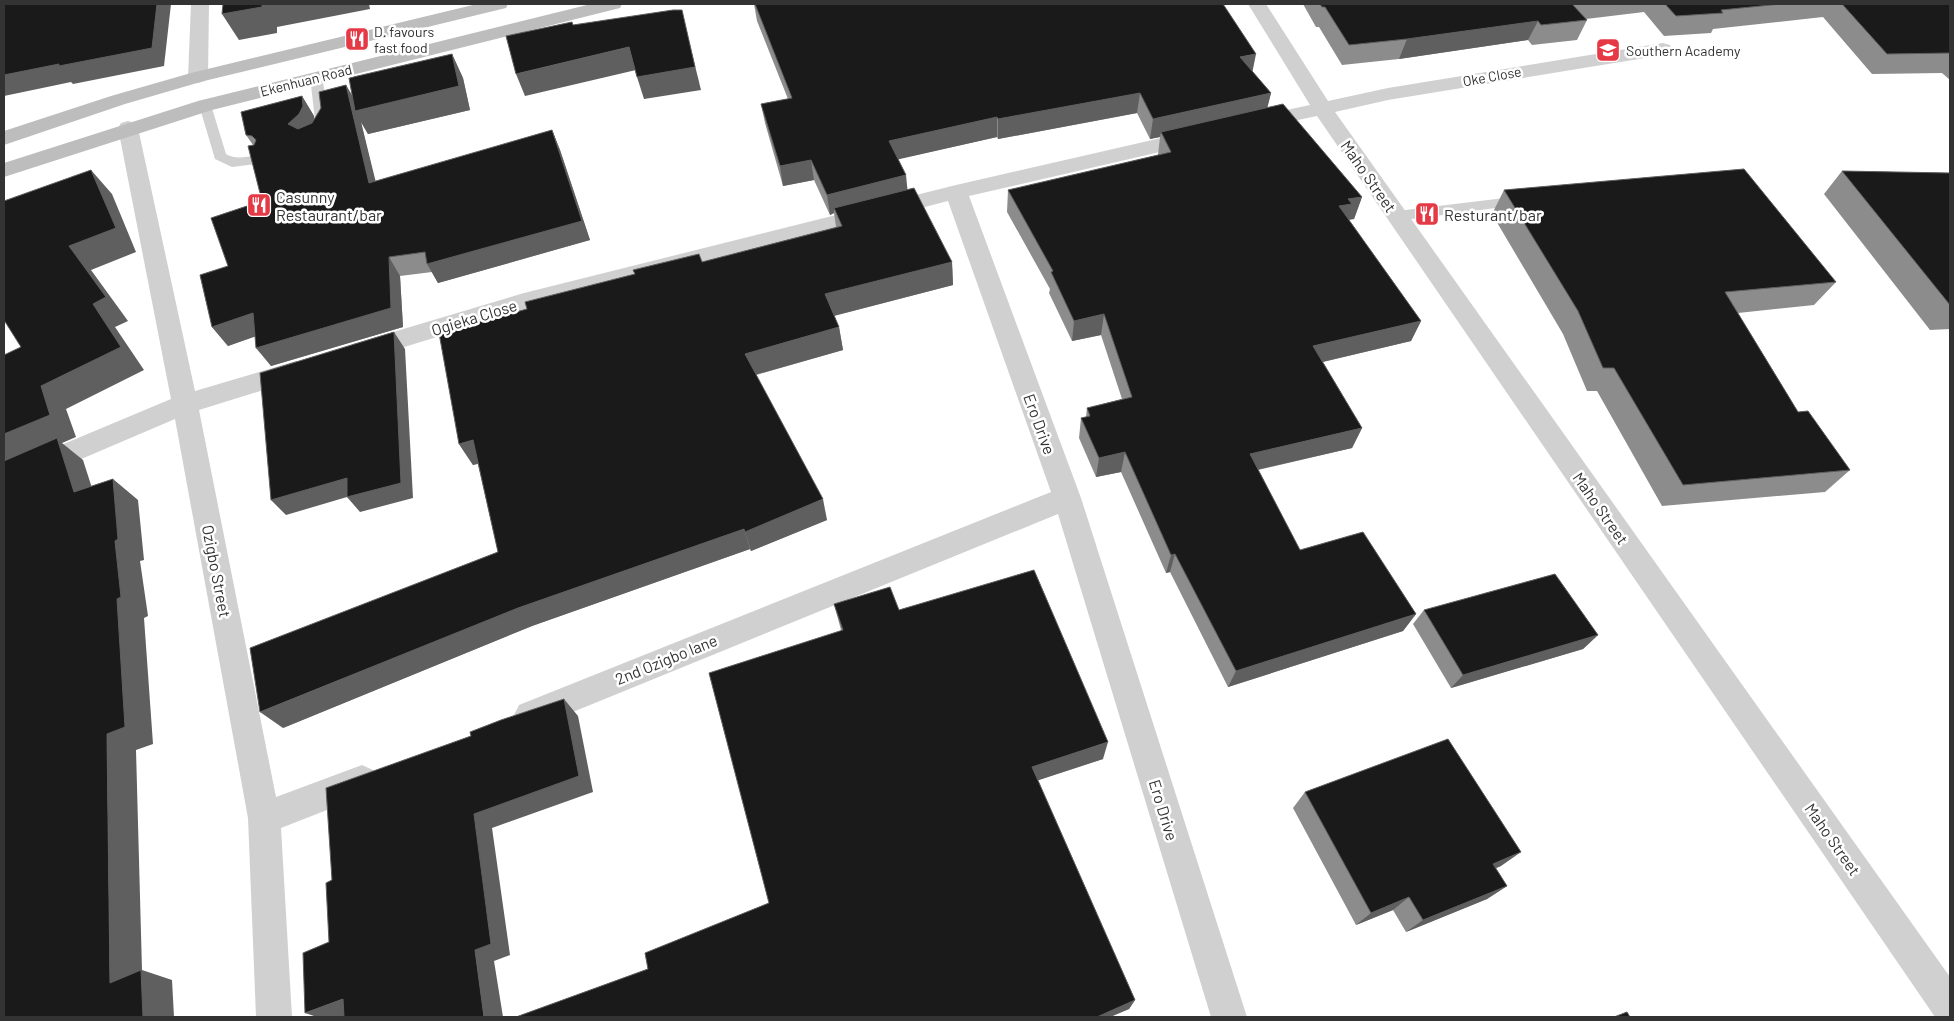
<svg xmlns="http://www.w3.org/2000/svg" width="1954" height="1021" font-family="Barlow,sans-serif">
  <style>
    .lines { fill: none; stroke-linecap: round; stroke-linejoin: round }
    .service { fill: #d0d0d0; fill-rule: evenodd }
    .minor { fill: #d0d0d0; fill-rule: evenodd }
    .secondary { fill: #bdbdbd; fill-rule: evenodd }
    .wall { fill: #8c8c8c }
    .shaded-wall { fill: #5f5f5f }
    .building { fill: #1a1a1a; stroke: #5f5f5f }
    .labels { text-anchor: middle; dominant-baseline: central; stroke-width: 5; stroke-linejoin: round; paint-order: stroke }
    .far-poi-label { font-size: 14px; fill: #333; stroke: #fff; text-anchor: start }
    .far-street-label { font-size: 14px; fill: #333; stroke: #fff }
    .street-label { font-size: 16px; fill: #333; stroke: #fff }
    .poi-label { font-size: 16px; fill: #333; stroke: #fff; text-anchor: start }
  </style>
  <rect width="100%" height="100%" fill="#fff"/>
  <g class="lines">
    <!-- service -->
    <g class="service">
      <polygon points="316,73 322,77 331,126 328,131 323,132 316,128 310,77"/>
      <path d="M205 101 211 105 226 154C240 162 250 153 265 157L267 160 265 163 232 167 215 159 199 105Z"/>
      <polygon points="1521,196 1526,198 1528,201 1526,204 1397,221 1392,219 1390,216 1392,213 1397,211"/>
    </g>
    <!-- minor -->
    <g class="minor">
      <polygon points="191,4 209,4 208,77 205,81 198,83 191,81 188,77"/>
      <polygon points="1248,4 1266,4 1328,101 1388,88 1663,43 1670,45 1673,49 1670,53 1663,55 1388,100 1335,112 1950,977 1950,1017 1935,1017 1317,116 1255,129 1248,128 1245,123 1248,118 1310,105"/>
      <polygon points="128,121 135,123 138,128 195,391 296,361 305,363 309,370 305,377 199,410 276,797 362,765 373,770 378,781 373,792 281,828 292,1017 256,1017 248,818 175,419 4,492 4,469 171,399 118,128 121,123"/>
      <polygon points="1196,130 1203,132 1206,137 1203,142 969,196 1081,498 1247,1017 1211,1017 1058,514 541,725 530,730 519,725 514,715 519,705 1051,492 948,201 525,310 362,360 353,358 350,351 353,344 524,293 956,185"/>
    </g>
    <!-- secondary -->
    <g class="secondary">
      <polygon points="477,4 508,4 506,8 204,81 125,104 4,145 4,131 111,96 191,73"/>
      <polygon points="591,4 622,4 620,8 212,110 4,177 4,163 198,101"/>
    </g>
  </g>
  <!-- wall -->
  <g class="wall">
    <polygon points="754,4 1223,4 1252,71 1271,93 1267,108 1362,197 1354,219 1348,220 1421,321 1411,341 1323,362 1362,428 1352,448 1258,470 1300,550 1416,614 1403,631 1228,687 1170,572 1166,573 1121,472 1096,477 1079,438 1081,418 1086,417 1087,408 1122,399 1101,335 1072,341 1049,293 1050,289 1007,212 1008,190 1158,155 1160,137 1150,139 1137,113 998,139 997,137 898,159 907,190 952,262 953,285 834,316 839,327 843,350 756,375 827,520 751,551 750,549 532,626 283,728 498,552 478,464 473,465 459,444 702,262 836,227 834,213 830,215 814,180 783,186 765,123 761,104 788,99 757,21"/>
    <polygon points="1303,4 1950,4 1950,80 1942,73 1872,74 1823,17 1713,29 1711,33 1664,36 1644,12 1586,19 1587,20 1577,40 1532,45 1528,40 1399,59 1342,65 1319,27 1316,27"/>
    <polygon points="452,54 463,78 470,110 368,134 361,122 375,182 552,130 560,150 590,240 438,283 432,272 400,276 403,327 271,366 255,336 228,346 212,327 228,266 262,201 253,145 246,135 302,96 314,116 314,119 346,85 352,96"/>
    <polygon points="1842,171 1950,173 1950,329 1930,330 1824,194"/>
    <polygon points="1504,190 1836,282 1814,305 1738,313 1798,412 1850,470 1825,492 1662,506 1597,391 1587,391 1563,334 1492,214"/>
    <polygon points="834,604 899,610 1103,759 1038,780 1135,1000 1129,1009 1110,1017 516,1017 648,969 769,903 841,630"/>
    <polygon points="1424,610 1598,635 1583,649 1451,688 1413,624"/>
    <polygon points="1305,792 1501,866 1496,868 1507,886 1487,899 1406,932 1393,910 1356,925 1293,808"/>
  </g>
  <!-- shaded-wall -->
  <g class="shaded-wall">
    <polygon points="157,4 171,4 164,66 73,84 71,82 4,96 4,75"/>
    <polygon points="262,4 369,4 370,9 277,27 277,33 239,40 222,14"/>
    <polygon points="1538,21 1528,40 1399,59 1407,39"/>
    <polygon points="687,33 701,90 644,99 637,77"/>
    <polygon points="629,47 636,70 525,96 516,74"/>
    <polygon points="452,54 463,78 470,110 368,134 361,122 381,203 369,183 346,85 357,104"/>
    <polygon points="1256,54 1252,74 1240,57"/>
    <polygon points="1140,93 1137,113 998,139 998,119"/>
    <polygon points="1271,93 1266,113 1161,132 1160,137 1150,139 1153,119"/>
    <polygon points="302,96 314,116 315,126 300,143 288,124"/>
    <polygon points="997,117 997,137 891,161 889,141"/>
    <polygon points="552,130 560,150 590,240 438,283 427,264"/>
    <polygon points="811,160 814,180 783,186 780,166"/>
    <polygon points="91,170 112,194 136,252 91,270 128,321 115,327 144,370 66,409 76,437 62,443 83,460 100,513 4,467 4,434 41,386 93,304 69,246"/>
    <polygon points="906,175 908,195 834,208 834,213 830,215 827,195"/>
    <polygon points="1362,197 1354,219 1346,220 1339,206 1348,199"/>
    <polygon points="389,257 400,276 403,327 271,366 256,348"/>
    <polygon points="952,262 953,285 829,317 825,294"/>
    <polygon points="253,313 268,332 228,346 212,327"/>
    <polygon points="1104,314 1101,335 1072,341 1074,321"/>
    <polygon points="1421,321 1411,341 1305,366 1313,346"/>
    <polygon points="839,327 843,350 751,376 745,354"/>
    <polygon points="394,332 405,349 413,498 360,512 347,497 286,515 271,500"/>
    <polygon points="1362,428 1352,448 1243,473 1250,454"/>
    <polygon points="473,440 486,461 473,465 459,444"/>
    <polygon points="1125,452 1121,472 1096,477 1099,458"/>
    <polygon points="113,479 138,500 144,560 140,561 148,616 144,618 153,744 136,750 142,970 172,980 174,1017 143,1017 110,983 107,734 117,599"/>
    <polygon points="823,499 827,520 751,551 745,532"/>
    <polygon points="744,529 750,549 532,626 283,728 260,712 518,608"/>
    <polygon points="1175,554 1170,572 1166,573 1171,555"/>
    <polygon points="1416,614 1403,631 1228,687 1236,671"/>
    <polygon points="1598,635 1583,649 1451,688 1463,675"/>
    <polygon points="564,699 578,716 593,792 492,828 510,955 494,961 503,1017 484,1017 475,950 474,814"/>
    <polygon points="1108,742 1103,759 1030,783 1032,767"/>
    <polygon points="1521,852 1501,866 1474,877 1493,864"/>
    <polygon points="1507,886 1487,899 1406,932 1423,920"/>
    <polygon points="1409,897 1393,910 1356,925 1371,913"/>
    <polygon points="343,999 368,1008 343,1017 317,1017 305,1013"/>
    <polygon points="1135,1000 1129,1009 1110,1017 1097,1017"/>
  </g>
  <!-- building -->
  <g class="building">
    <polygon points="4,4 157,4 152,48 59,66 59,64 4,75"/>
    <polygon points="223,4 262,4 262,7 222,14"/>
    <polygon points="755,4 1223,4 1256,54 1240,57 1271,93 1153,119 1140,93 998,119 997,117 889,141 906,175 827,195 811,160 780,166 761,104 792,98"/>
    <polygon points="1320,4 1572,4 1587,20 1541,25 1538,21 1407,39 1349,45 1325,7 1322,7"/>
    <polygon points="1665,4 1781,4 1721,10 1723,13 1676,16"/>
    <polygon points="1842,4 1950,4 1950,53 1887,54"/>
    <polygon points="673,10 682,10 695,67 637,77 629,47 516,74 506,36 572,22 573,25"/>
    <polygon points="452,54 459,86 355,111 349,78"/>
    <polygon points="346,85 369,183 552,130 582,221 427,264 425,252 389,257 391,308 256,348 253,313 212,327 200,275 228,266 211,218 262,201 248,146 254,145 256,140 252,136 246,135 241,112 302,96 303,106 299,114 288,124 298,129 312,123 321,108 319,92"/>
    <polygon points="1283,104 1362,197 1348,199 1352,204 1339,206 1421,321 1313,346 1362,428 1250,454 1300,550 1363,532 1416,614 1236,671 1175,554 1171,555 1125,452 1099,458 1081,418 1090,416 1087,408 1132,397 1104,314 1074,321 1051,272 1053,271 1008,190 1171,152 1161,132"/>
    <polygon points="1744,169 1836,282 1725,292 1798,412 1808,411 1850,470 1683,485 1614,368 1603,368 1578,311 1504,190"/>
    <polygon points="91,170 116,228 69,246 106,297 93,304 121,347 41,386 50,415 4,434 4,355 21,347 4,320 4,201"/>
    <polygon points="1842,171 1950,173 1950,305"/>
    <polygon points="914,188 952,262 825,294 839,327 745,354 823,499 745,532 744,529 518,608 260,712 250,648 498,552 473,440 459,444 439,333 527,309 525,302 635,274 633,270 699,254 702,262 842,226 834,208"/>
    <polygon points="394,332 401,483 347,497 347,478 271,500 260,373"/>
    <polygon points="57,438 74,492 113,479 118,539 115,541 121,597 117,599 125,727 107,734 110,983 141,970 143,1017 4,1017 4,461"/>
    <polygon points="1034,570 1108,742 1032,767 1135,1000 1097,1017 516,1017 648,969 645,953 769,903 709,673 843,630 834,604 890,587 899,610"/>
    <polygon points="1555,574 1598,635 1463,675 1424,610"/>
    <polygon points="564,699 579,776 474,814 491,944 475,950 484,1017 344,1017 343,999 305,1013 303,953 329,942 326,883 332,880 326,788 471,736 470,732 501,720"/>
    <polygon points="1448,739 1521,852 1493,864 1507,886 1423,920 1409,897 1371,913 1305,792"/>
    <polygon points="1627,1012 1630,1017 1614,1017"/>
  </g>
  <!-- icons -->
  <defs>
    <symbol id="restaurant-square" viewBox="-11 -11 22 22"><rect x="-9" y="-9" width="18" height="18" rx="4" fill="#e63946" stroke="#fff"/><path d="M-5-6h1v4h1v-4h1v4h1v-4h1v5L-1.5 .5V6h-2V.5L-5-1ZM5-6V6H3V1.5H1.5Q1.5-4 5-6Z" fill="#fff"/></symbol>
    <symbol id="school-square" viewBox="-11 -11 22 22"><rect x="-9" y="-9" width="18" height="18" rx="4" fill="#e63946" stroke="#fff"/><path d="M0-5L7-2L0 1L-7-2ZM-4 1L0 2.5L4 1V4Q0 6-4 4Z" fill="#fff"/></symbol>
  </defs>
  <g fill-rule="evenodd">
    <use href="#restaurant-square" x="343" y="25" width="28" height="28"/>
    <use href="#school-square" x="1594" y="36" width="28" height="28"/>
    <use href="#restaurant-square" x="245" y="191" width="28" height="28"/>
    <use href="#restaurant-square" x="1413" y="200" width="28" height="28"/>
  </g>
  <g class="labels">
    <!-- far-poi labels -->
    <g class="far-poi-label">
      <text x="374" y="31">D. favours<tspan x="374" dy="16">fast food</tspan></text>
      <text x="1626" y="50">Southern Academy</text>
    </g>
    <!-- far-street labels -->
    <g class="far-street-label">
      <text transform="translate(1492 76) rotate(-10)">Oke Close</text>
      <text transform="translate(306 80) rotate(-14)">Ekenhuan Road</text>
    </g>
    <!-- street labels -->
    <g class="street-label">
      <text transform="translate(1369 176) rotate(55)">Maho Street</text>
      <text transform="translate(474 317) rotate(-17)">Ogieka Close</text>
      <text transform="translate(1040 424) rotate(70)">Ero Drive</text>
      <text transform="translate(1601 508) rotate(55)">Maho Street</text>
      <text transform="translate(217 571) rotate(79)">Ozigbo Street</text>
      <text transform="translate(666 659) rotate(-22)">2nd Ozigbo lane</text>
      <text transform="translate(1164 810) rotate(73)">Ero Drive</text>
      <text transform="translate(1833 839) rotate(55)">Maho Street</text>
    </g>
    <!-- poi labels -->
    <g class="poi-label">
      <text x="276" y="196">Casunny<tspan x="276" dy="18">Restaurant/bar</tspan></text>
      <text x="1444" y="214">Resturant/bar</text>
    </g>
  </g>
  <!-- border -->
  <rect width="1954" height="1021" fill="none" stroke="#333333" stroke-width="10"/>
</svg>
